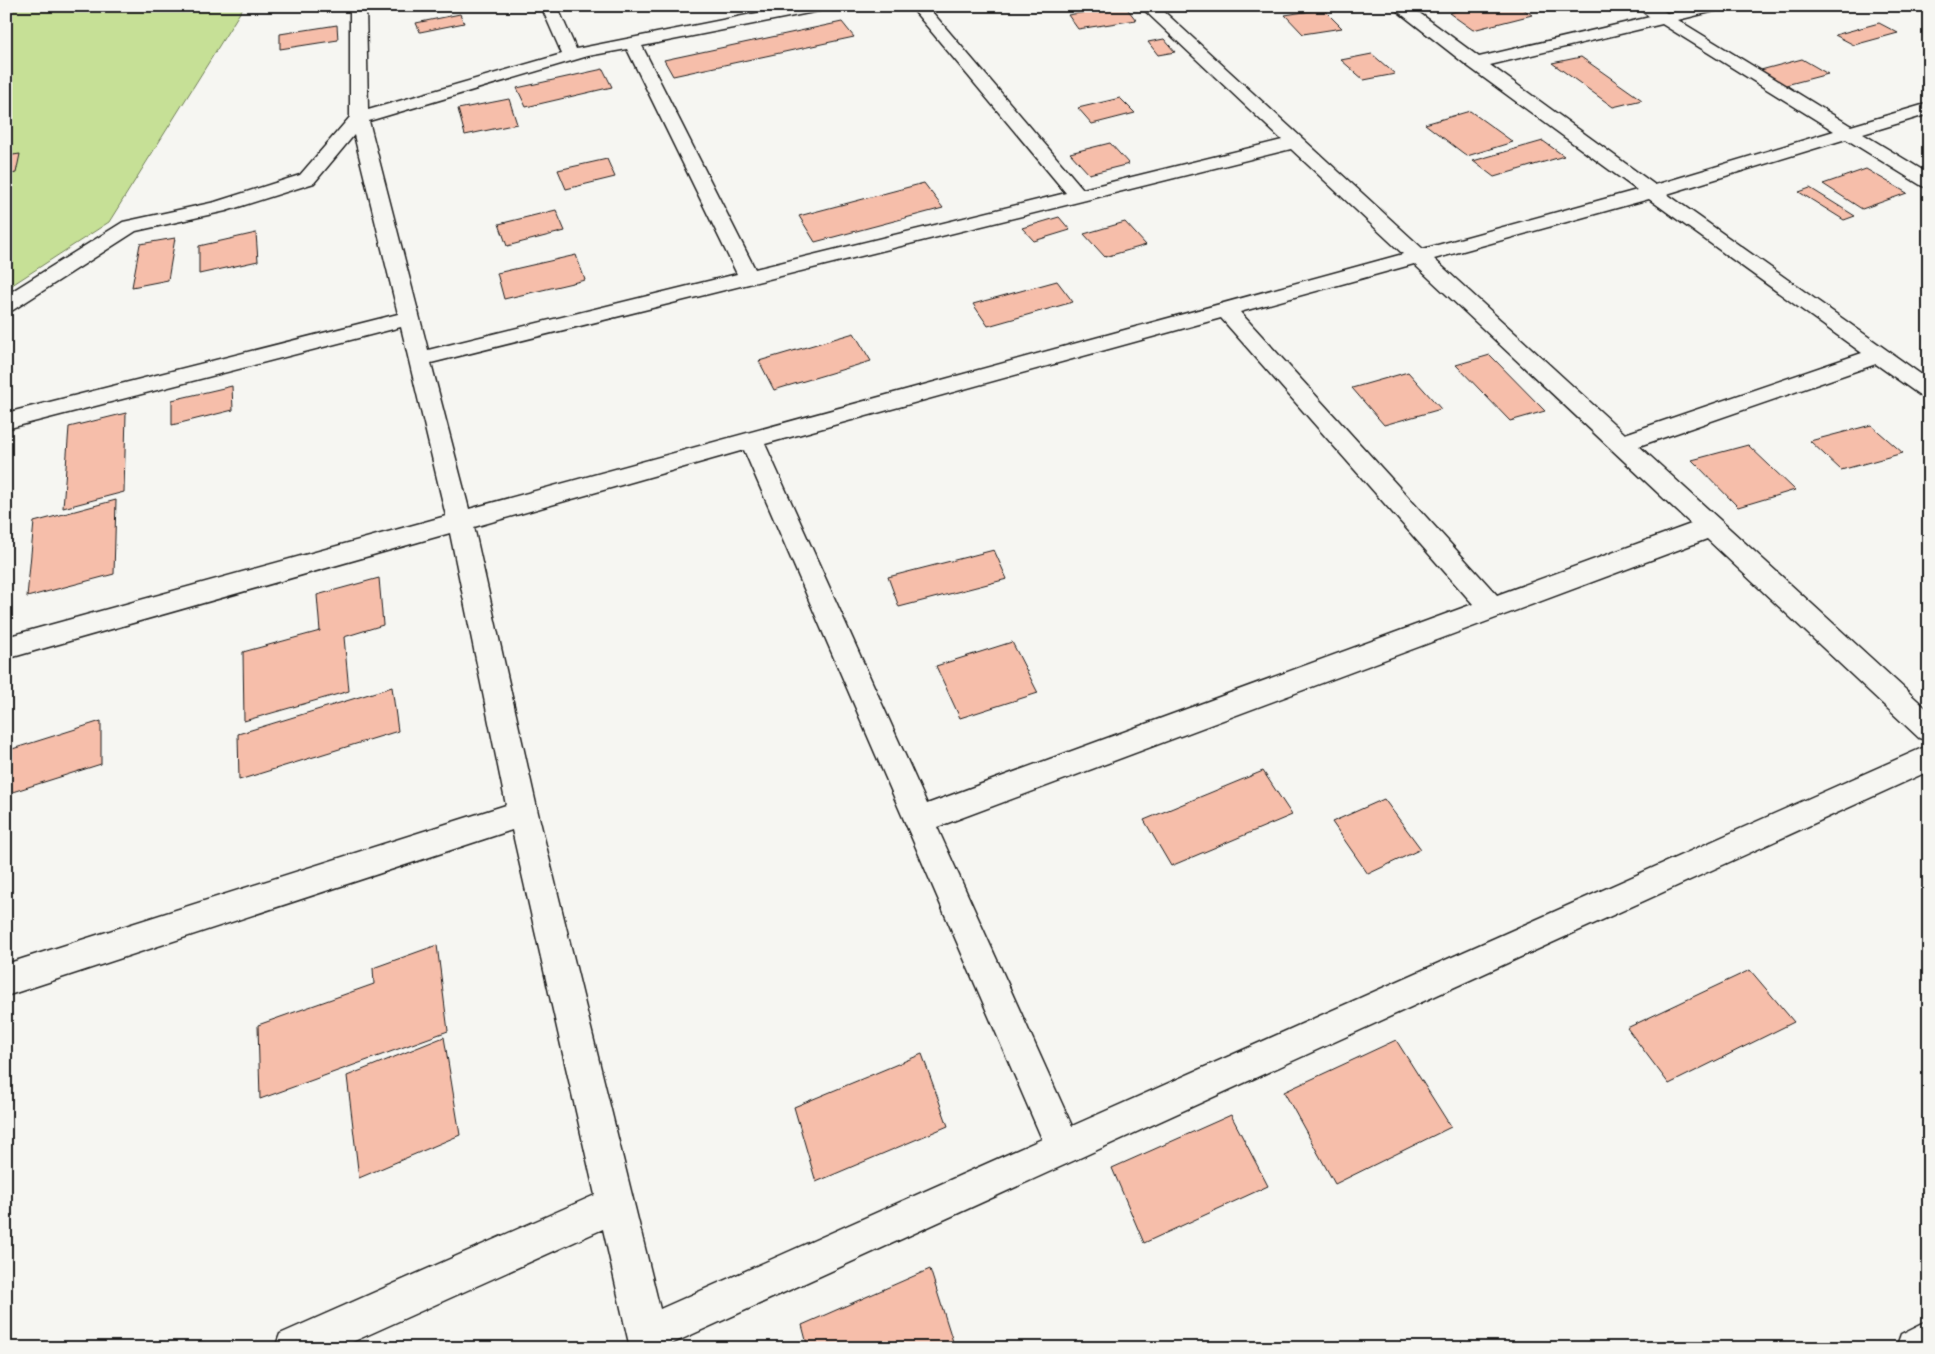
<svg xmlns="http://www.w3.org/2000/svg" width="1935" height="1354" font-family="'Balsamiq Sans',sans-serif">
  <style>
    .green { fill: #c6e096; stroke: #717e59 }
    .building { fill: #f6beaa; stroke: #1c1c1c }
    .lines { fill: none; stroke-linecap: round; stroke-linejoin: round }
    .minor-casing { stroke: #1c1c1c; stroke-width: 3 }
    .tertiary-casing { stroke: #1c1c1c; stroke-width: 3 }
    .minor { fill: #f6f6f2; fill-rule: evenodd }
    .tertiary { fill: #f6f6f2; fill-rule: evenodd }
  </style>
  <rect width="100%" height="100%" fill="#f6f6f2"/>
  <filter id="ink" filterUnits="userSpaceOnUse"><feTurbulence type="fractalNoise" baseFrequency=".02" numOctaves="2"/><feDisplacementMap in="SourceGraphic" scale="10" xChannelSelector="R" yChannelSelector="G"/><feConvolveMatrix kernelMatrix="1 2 1 2 8 2 1 2 1" color-interpolation-filters="sRGB"/></filter>
  <g filter="url(#ink)">
    <!-- green -->
    <polygon class="green" points="29,6 244,6 109,222 6,289 6,10"/>
    <!-- building -->
    <g class="building">
      <polygon points="1125,6 1136,20 1078,29 1068,15"/>
      <polygon points="1476,6 1519,6 1532,15 1473,30 1449,13"/>
      <polygon points="1323,9 1342,28 1303,34 1285,15"/>
      <polygon points="460,14 464,23 420,32 416,23"/>
      <polygon points="842,22 854,37 673,76 664,60"/>
      <polygon points="1879,23 1898,33 1854,45 1835,35"/>
      <polygon points="337,25 338,40 280,49 280,34"/>
      <polygon points="1164,39 1175,52 1158,55 1148,42"/>
      <polygon points="1372,54 1395,74 1364,80 1341,60"/>
      <polygon points="1581,57 1642,100 1613,107 1552,63"/>
      <polygon points="1802,59 1828,74 1782,86 1757,71"/>
      <polygon points="603,69 612,87 526,107 517,88"/>
      <polygon points="1120,98 1135,113 1092,124 1078,108"/>
      <polygon points="509,99 517,124 465,135 458,109"/>
      <polygon points="1470,111 1513,142 1467,156 1425,124"/>
      <polygon points="1543,141 1564,156 1494,177 1473,161"/>
      <polygon points="1110,143 1129,164 1089,174 1070,153"/>
      <polygon points="20,154 16,173 6,175 6,156"/>
      <polygon points="607,159 615,177 566,189 558,170"/>
      <polygon points="1866,169 1907,193 1862,209 1823,184"/>
      <polygon points="924,183 943,208 815,242 799,216"/>
      <polygon points="1810,188 1855,216 1844,220 1799,192"/>
      <polygon points="556,210 565,231 507,246 499,224"/>
      <polygon points="1059,217 1070,230 1034,241 1022,228"/>
      <polygon points="1125,222 1146,245 1105,257 1084,234"/>
      <polygon points="256,233 258,261 199,274 199,246"/>
      <polygon points="175,238 168,280 132,287 140,244"/>
      <polygon points="576,255 585,280 504,299 497,273"/>
      <polygon points="1057,281 1073,302 988,326 973,304"/>
      <polygon points="854,333 871,361 774,390 759,361"/>
      <polygon points="1490,355 1545,411 1510,421 1456,365"/>
      <polygon points="1408,372 1441,409 1384,425 1352,388"/>
      <polygon points="232,386 233,410 172,425 172,400"/>
      <polygon points="126,413 124,492 63,508 69,427"/>
      <polygon points="1871,425 1903,453 1841,470 1810,441"/>
      <polygon points="1748,445 1795,490 1738,507 1692,460"/>
      <polygon points="116,500 114,574 27,597 34,522"/>
      <polygon points="994,550 1007,579 899,607 888,577"/>
      <polygon points="379,578 383,625 344,637 349,691 244,721 243,652 320,631 317,595"/>
      <polygon points="1012,642 1038,693 960,718 936,666"/>
      <polygon points="392,687 398,731 239,780 238,734"/>
      <polygon points="101,721 101,764 6,794 6,751"/>
      <polygon points="1263,771 1292,815 1171,866 1144,820"/>
      <polygon points="1384,799 1421,849 1368,874 1332,822"/>
      <polygon points="437,945 448,1031 260,1099 258,1025 374,984 373,968"/>
      <polygon points="1750,970 1794,1022 1669,1084 1627,1028"/>
      <polygon points="444,1037 460,1135 359,1178 347,1076"/>
      <polygon points="1396,1040 1451,1127 1335,1184 1284,1092"/>
      <polygon points="922,1054 948,1126 816,1182 794,1107"/>
      <polygon points="1231,1115 1268,1186 1144,1243 1112,1168"/>
      <polygon points="930,1269 955,1348 808,1348 802,1325"/>
    </g>
    <g class="lines">
      <defs>
        <path id="minor" d="M350 6H366L368 110 562 54 541 6H557L576 49 793 6H827L825 9 819 11 642 46 755 269 1066 193 910 6H927L1083 189 1282 140 1140 6H1158L1423 249 1637 190 1469 67 1391 6H1410L1479 57 1650 17 1636 6H1656L1667 13 1696 6H1725L1723 9 1678 20 1851 126 1929 103V114L1863 134 1929 174V188L1922 186 1846 139 1667 194 1929 380V399L1921 396 1876 364 1639 446 1929 711V741L1919 738 1707 539 937 827 1072 1126 1929 745V771L669 1345V1348H630L603 1229 339 1348H275L280 1334 595 1195 512 830 6 996V964L506 805 450 533 6 659V637L446 516 401 327 6 429V413L398 314 354 135 314 183 226 211 136 231 13 310 6 312V295L123 222 215 202 300 175 350 117ZM1662 24 1834 131 1655 185 1490 65ZM627 49 737 274 428 350 369 121 588 56ZM1291 149 1403 254 469 509 431 363ZM1649 199 1862 353 1625 434 1434 259ZM1414 264 1691 524 1497 595 1240 312ZM1221 318 1473 604 927 804 765 444ZM744 450 1042 1139 660 1309 538 813 474 527Z"/>
        <polygon id="tertiary" points="1929,1320 1929,1348 1896,1348 1901,1334"/>
      </defs>
      <!-- minor casing -->
      <use href="#minor" class="minor-casing"/>
      <!-- tertiary casing -->
      <use href="#tertiary" class="tertiary-casing"/>
      <!-- minor -->
      <use href="#minor" class="minor"/>
      <!-- tertiary -->
      <use href="#tertiary" class="tertiary"/>
    </g>
  </g>
  <!-- margin -->
  <rect width="1935" height="1354" fill="none" stroke="#f6f6f2" stroke-width="25"/>
  <rect x="12" y="12" width="1910" height="1329" fill="none" stroke="#1c1c1c" stroke-width="2" filter="url(#ink)"/>
</svg>
